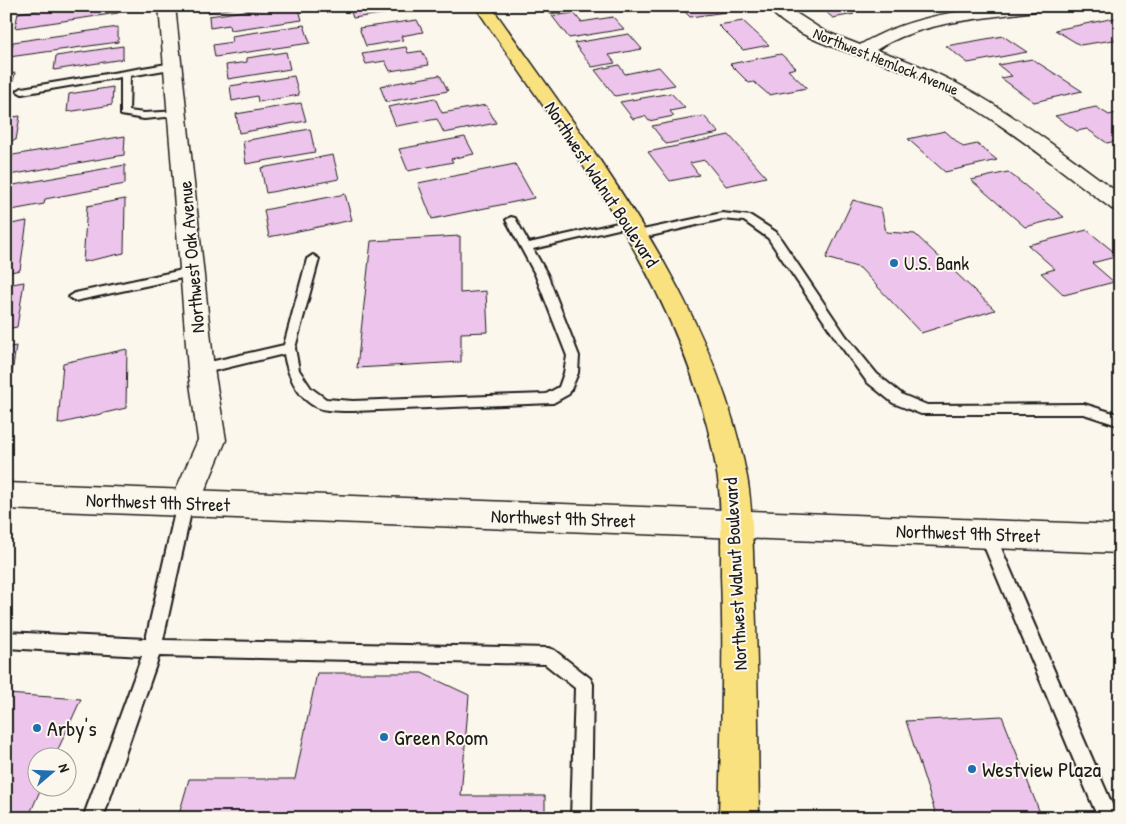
<svg xmlns="http://www.w3.org/2000/svg" width="1126" height="824" font-family="'Patrick Hand',sans-serif">
  <style>
    .building { fill: #edc4eb; stroke: #1c1c1c }
    .lines { fill: none; stroke-linecap: round; stroke-linejoin: round }
    .lane-casing { stroke: #1c1c1c; stroke-width: 4 }
    .street-casing { stroke: #1c1c1c; stroke-width: 3 }
    .secondary-casing { stroke: #1c1c1c; stroke-width: 3 }
    .primary-casing { stroke: #1c1c1c; stroke-width: 3 }
    .lane { fill: #fbf7ec; fill-rule: evenodd }
    .street { fill: #fbf7ec; fill-rule: evenodd }
    .secondary { fill: #fbf7ec; fill-rule: evenodd }
    .primary { fill: #fae180; fill-rule: evenodd }
    .poi-dot { fill: #1f6fb2; stroke: #fbf7ec; stroke-width: 2 }
    .labels { text-anchor: middle; dominant-baseline: central; stroke-width: 4; stroke-linejoin: round; paint-order: stroke }
    .far-street-label { font-size: 16px; fill: #1c1c1c; stroke: #fbf7ec }
    .street-label { font-size: 19px; fill: #1c1c1c; stroke: #fbf7ec }
    .poi-label { font-size: 19px; fill: #1c1c1c; stroke: #fbf7ec; text-anchor: start }
    .near-poi-label { font-size: 22px; fill: #1c1c1c; stroke: #fbf7ec; text-anchor: start }
  </style>
  <rect width="100%" height="100%" fill="#fbf7ec"/>
  <filter id="ink" filterUnits="userSpaceOnUse"><feTurbulence type="fractalNoise" baseFrequency=".02" numOctaves="2"/><feDisplacementMap in="SourceGraphic" scale="10" xChannelSelector="R" yChannelSelector="G"/><feConvolveMatrix kernelMatrix="1 2 1 2 8 2 1 2 1" color-interpolation-filters="sRGB"/></filter>
  <g filter="url(#ink)">
    <!-- building -->
    <g class="building">
      <polygon points="70,6 119,6 118,13 15,28 18,13"/>
      <polygon points="207,6 250,6 208,12"/>
      <polygon points="280,6 298,6 302,20 230,30 229,25 210,28 209,16"/>
      <polygon points="349,6 409,6 410,10 353,18"/>
      <polygon points="544,6 567,6 571,11 550,14"/>
      <polygon points="679,6 720,6 726,12 690,17"/>
      <polygon points="819,6 844,6 854,14 833,18"/>
      <polygon points="574,13 581,22 613,17 624,29 569,38 552,16"/>
      <polygon points="1120,17 1120,39 1080,45 1055,30"/>
      <polygon points="417,20 423,32 401,36 403,40 366,46 359,28"/>
      <polygon points="743,21 769,45 743,50 718,25"/>
      <polygon points="304,25 310,43 215,57 213,45 232,42 231,36"/>
      <polygon points="118,27 118,42 9,57 13,42"/>
      <polygon points="629,34 642,49 609,55 615,63 592,67 574,43"/>
      <polygon points="1003,36 1027,52 968,63 946,46"/>
      <polygon points="123,46 123,59 54,70 56,56"/>
      <polygon points="406,47 408,53 422,51 429,65 390,71 385,61 366,64 362,54"/>
      <polygon points="286,52 290,69 228,79 226,65 247,62 247,58"/>
      <polygon points="781,54 796,68 788,70 807,88 769,95 754,82 749,83 730,64"/>
      <polygon points="1032,59 1082,91 1034,102 1001,78 1012,76 998,65"/>
      <polygon points="619,65 625,74 659,67 675,85 615,96 595,70"/>
      <polygon points="15,73 10,94 6,95 6,75"/>
      <polygon points="440,75 448,91 386,102 380,86"/>
      <polygon points="294,76 299,95 258,102 257,96 232,101 230,86"/>
      <polygon points="113,87 112,105 67,112 69,94"/>
      <polygon points="671,93 685,108 670,111 674,116 649,121 645,116 633,119 620,102"/>
      <polygon points="435,98 442,113 486,105 496,123 444,133 437,119 396,126 388,107"/>
      <polygon points="301,103 306,121 239,133 236,114"/>
      <polygon points="1096,107 1109,115 1120,112 1120,140 1107,143 1087,129 1077,131 1055,116"/>
      <polygon points="20,116 16,140 6,141 6,118"/>
      <polygon points="704,116 719,133 666,144 652,126"/>
      <polygon points="310,129 315,152 246,164 243,141"/>
      <polygon points="945,131 963,147 977,144 997,160 945,172 908,139"/>
      <polygon points="729,135 766,177 726,186 705,160 690,163 699,175 670,181 648,152"/>
      <polygon points="125,136 124,155 9,175 13,155"/>
      <polygon points="465,137 474,154 451,159 453,162 408,171 399,149"/>
      <polygon points="333,155 339,179 266,193 261,168"/>
      <polygon points="515,164 534,198 432,219 418,183"/>
      <polygon points="125,165 125,184 45,199 44,204 6,211 8,186"/>
      <polygon points="1008,172 1064,217 1025,227 971,180"/>
      <polygon points="345,194 352,220 269,237 264,210"/>
      <polygon points="125,199 124,253 83,262 87,206"/>
      <polygon points="853,200 881,208 886,232 915,234 995,310 921,333 860,268 826,258"/>
      <polygon points="27,221 20,270 6,273 6,225"/>
      <polygon points="1087,230 1119,256 1092,263 1114,282 1064,295 1041,273 1055,269 1028,245"/>
      <polygon points="460,236 460,293 486,291 488,332 461,333 461,362 357,368 371,241"/>
      <polygon points="24,282 17,327 6,329 6,285"/>
      <polygon points="16,346 7,408 6,408 6,348"/>
      <polygon points="127,349 126,408 58,424 63,363"/>
      <polygon points="317,673 422,673 469,695 461,796 545,796 545,818 178,818 189,779 295,779"/>
      <polygon points="6,694 81,699 55,756 38,756 38,786 42,786 28,818 6,818"/>
      <polygon points="1002,716 1042,818 937,818 906,721"/>
    </g>
    <g class="lines">
      <defs>
        <g id="lane">
          <polygon points="173,63 176,64 176,68 130,76 129,111 144,113 180,111 182,113 177,116 144,119 121,115 121,77 22,94 17,91 22,88"/>
          <polygon points="722,213 751,216 776,232 846,336 877,374 903,395 927,405 1084,404 1120,415 1120,426 1084,414 921,414 893,403 867,382 838,342 768,238 744,221 722,219 638,239 632,235 638,231"/>
          <path d="M511 217 515 218 529 243 631 220 637 223 631 226 533 249 547 274 579 356 578 373 569 394 553 403 353 411C343 411 332 411 322 409 299 403 287 374 284 354L201 374 194 369 201 364 284 345 307 259 313 255 319 259 295 348 299 370 311 388 326 399 353 401 546 394 559 387 564 373 567 356 535 274 506 220Z"/>
          <polygon points="192,268 196,269 196,275 75,301 69,297 75,293"/>
          <polygon points="185,497 190,498 193,503 163,640 548,648 554,650 590,678 593,684 591,818 571,818 575,688 545,664 159,656 103,818 83,818 142,656 6,648 6,632 146,639 177,503 180,498"/>
          <polygon points="987,527 992,529 995,534 1118,818 1098,818 979,534 982,529"/>
        </g>
        <g id="street">
          <polygon points="159,6 175,6 214,369 226,440 196,512 185,516 174,512 170,503 198,440 188,369"/>
          <path d="M767 6H785L824 31 860 45C912 13 982 6 1042 6L1034 11C982 19 921 21 876 50 973 80 1039 135 1120 194V210L1112 209C1037 153 965 89 874 60 843 51 788 35 767 6Z"/>
        </g>
        <polygon id="secondary" points="6,483 1120,525 1120,553 6,509"/>
        <path id="primary" d="M475 6H491C593 152 712 297 747 477 753 509 752 542 754 574 758 655 758 737 759 818H719C721 737 724 657 721 576 721 544 722 511 718 479 691 300 573 152 475 6Z"/>
      </defs>
      <!-- lane casing -->
      <use href="#lane" class="lane-casing"/>
      <!-- street casing -->
      <use href="#street" class="street-casing"/>
      <!-- secondary casing -->
      <use href="#secondary" class="secondary-casing"/>
      <!-- primary casing -->
      <use href="#primary" class="primary-casing"/>
      <!-- lane -->
      <use href="#lane" class="lane"/>
      <!-- street -->
      <use href="#street" class="street"/>
      <!-- secondary -->
      <use href="#secondary" class="secondary"/>
      <!-- primary -->
      <use href="#primary" class="primary"/>
    </g>
  </g>
  <!-- markers -->
  <g class="poi-dot">
    <circle cx="894" cy="263" r="5"/>
    <circle cx="37" cy="728" r="5"/>
    <circle cx="384" cy="737" r="5"/>
    <circle cx="972" cy="769" r="5"/>
  </g>
  <g class="labels">
    <!-- far-street labels -->
    <g class="far-street-label">
      <text transform="translate(886 61) rotate(22)">Northwest Hemlock Avenue</text>
    </g>
    <!-- street labels -->
    <g class="street-label">
      <text transform="translate(602 184) rotate(57)">Northwest Walnut Boulevard</text>
      <text transform="translate(191 257) rotate(-95)">Northwest Oak Avenue</text>
      <text transform="translate(158 502) rotate(2)">Northwest 9th Street</text>
      <text transform="translate(563 518) rotate(2)">Northwest 9th Street</text>
      <text transform="translate(968 533) rotate(2)">Northwest 9th Street</text>
      <text transform="translate(735 574) rotate(-93)">Northwest Walnut Boulevard</text>
    </g>
    <!-- poi labels -->
    <g class="poi-label">
      <text x="904" y="263">U.S. Bank</text>
    </g>
    <!-- near-poi labels -->
    <g class="near-poi-label">
      <text x="47" y="728">Arby's</text>
      <text x="394" y="737">Green Room</text>
      <text x="982" y="769">Westview Plaza</text>
    </g>
  </g>
  <!-- margin -->
  <rect width="1126" height="824" fill="none" stroke="#fbf7ec" stroke-width="25"/>
  <rect x="12" y="12" width="1101" height="799" fill="none" stroke="#1c1c1c" stroke-width="2" filter="url(#ink)"/>
  <!-- north arrow -->
  <g transform="translate(52 772) rotate(71)"><circle r="24" fill="#fbf7ec" stroke="#a29f99"/>
  <path d="M0-4L9 19L0 12L-9 19Z" fill="#1f6fb2"/>
  <text y="-8" font-size="14" font-weight="bold" text-anchor="middle" fill="#1c1c1c">N</text>
  </g>
</svg>
